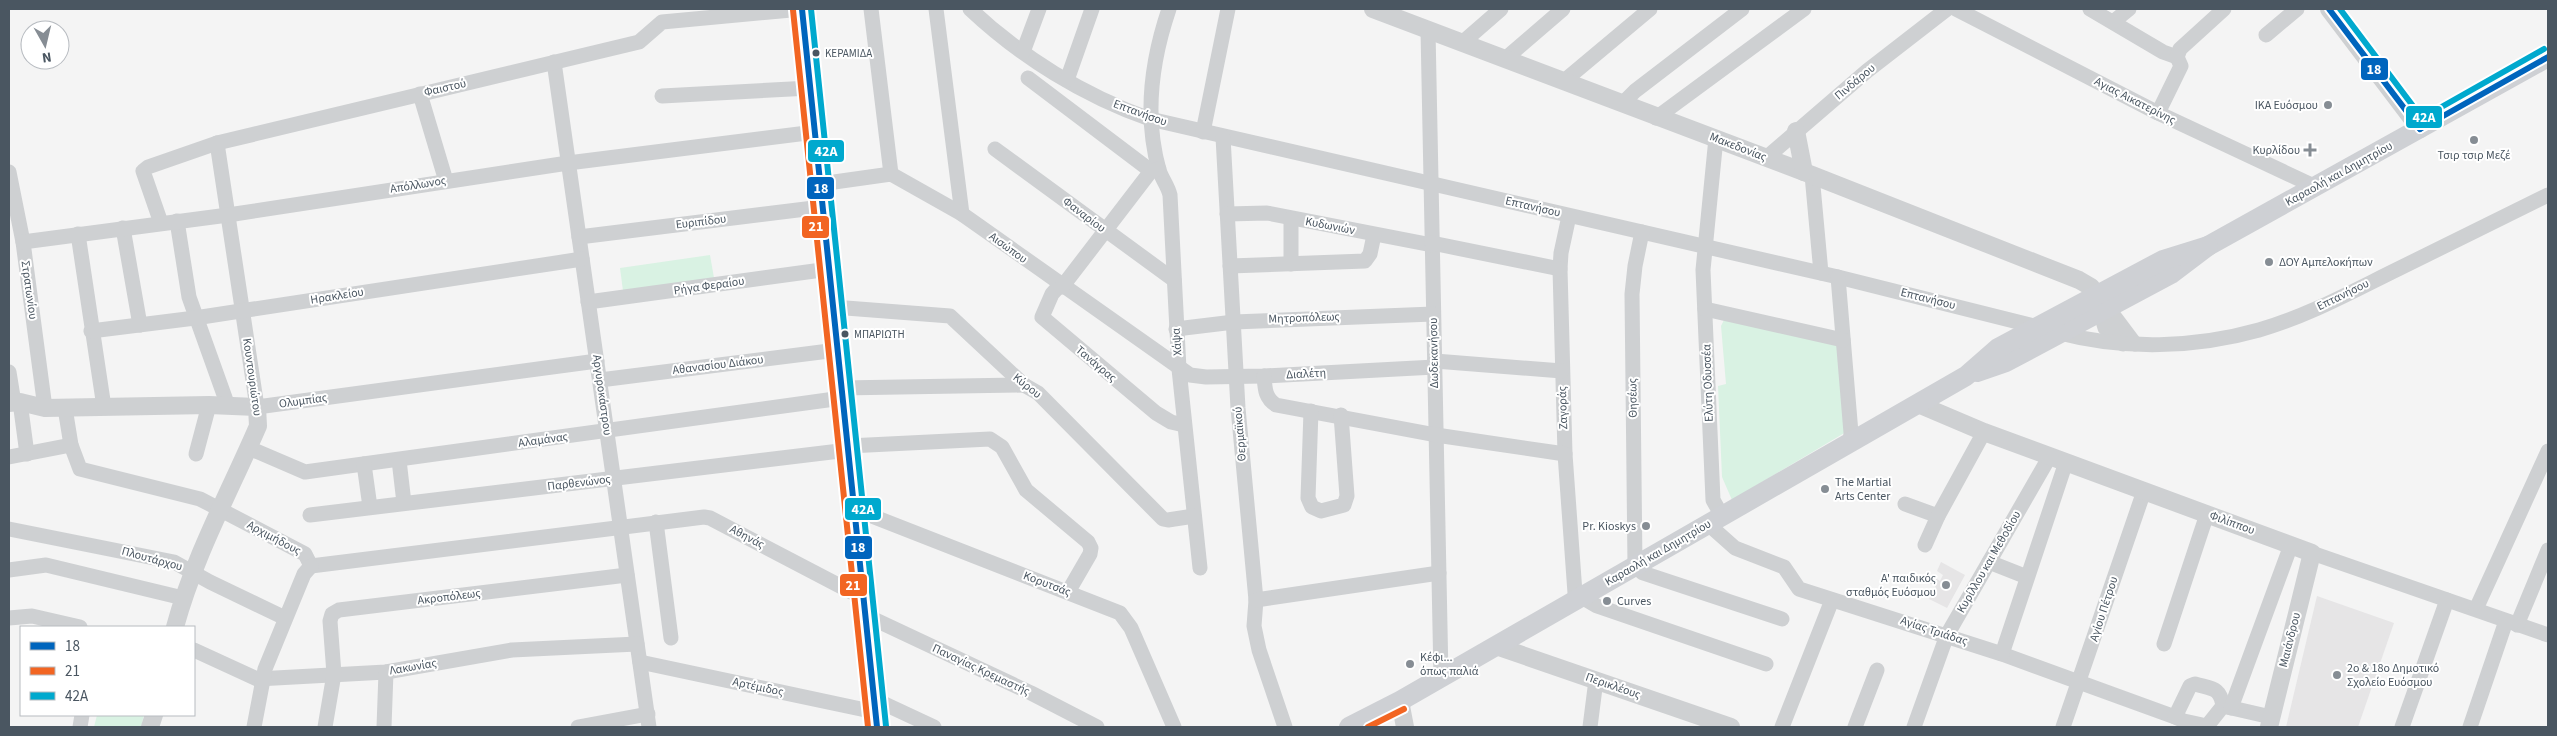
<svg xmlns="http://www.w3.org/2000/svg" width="2557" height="736" font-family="'Source Sans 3',sans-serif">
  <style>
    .education { fill: #e6e5e6 }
    .green { fill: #d9f2e3 }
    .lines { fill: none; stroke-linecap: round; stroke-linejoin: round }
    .minor { stroke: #ced0d2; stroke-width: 15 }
    .tertiary { stroke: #ced0d2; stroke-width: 18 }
    .secondary { stroke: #ced0d4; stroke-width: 20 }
    .bus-1-casing { stroke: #fff; stroke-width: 10 }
    .bus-2-casing { stroke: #fff; stroke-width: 10 }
    .bus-3-casing { stroke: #fff; stroke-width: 10 }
    .bus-1 { stroke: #0065bd; stroke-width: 6 }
    .bus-2 { stroke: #f26522; stroke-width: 6 }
    .bus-3 { stroke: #00a9ce; stroke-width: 6 }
    .bus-dot { fill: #4a5661; stroke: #fff; stroke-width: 2 }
    .poi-dot { fill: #868d94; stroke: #fff; stroke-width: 2 }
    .labels { text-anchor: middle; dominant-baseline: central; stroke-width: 4; stroke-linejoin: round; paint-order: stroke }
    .bus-label { font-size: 11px; fill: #4a5661; stroke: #fff; text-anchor: start }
    .street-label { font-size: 12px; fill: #4a5661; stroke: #fff }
    .poi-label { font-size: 12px; fill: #4a5661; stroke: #fff; text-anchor: start }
    .line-badge { stroke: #fff; stroke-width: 2 }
    .badge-label { font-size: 14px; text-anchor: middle; font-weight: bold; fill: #fff }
  </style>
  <rect width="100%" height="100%" fill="#f4f4f4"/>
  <!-- education -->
  <g class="education">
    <polygon points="1941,562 1965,575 1947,608 1929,599 1936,587 1929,583 1932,576 1940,581 1943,575 1937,571"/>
    <polygon points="2317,596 2394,623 2358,727 2286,727"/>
  </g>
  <!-- green -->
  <g class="green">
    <polygon points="710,255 714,278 623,291 620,268"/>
    <polygon points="1724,320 1838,345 1846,432 1732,500 1722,477 1718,386 1726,384 1721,326"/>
    <polygon points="97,715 144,715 141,727 94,727"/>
  </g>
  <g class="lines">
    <!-- minor -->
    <g class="minor">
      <polyline points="871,9 891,174"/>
      <polyline points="936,9 962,214"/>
      <path d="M970 9C1021 57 1084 96 1150 119L1838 277 2038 327"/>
      <path d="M1169 9C1151 62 1144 116 1159 170 1162 179 1168 186 1170 195L1179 369 1200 568"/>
      <polyline points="1956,9 2158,113 2316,187"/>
      <polyline points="2090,9 2163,52 2177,57"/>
      <polyline points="2113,22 2129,9"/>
      <polyline points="1428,30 1441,677"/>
      <polyline points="2266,35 2297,9"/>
      <polyline points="1462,43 1501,9"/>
      <polyline points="1023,52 1039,9"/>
      <polyline points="1505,59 1563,9"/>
      <polyline points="554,62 649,727"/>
      <polyline points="1028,78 1151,171 1159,169"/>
      <polyline points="1067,80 1092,9"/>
      <polyline points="1564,81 1650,9"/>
      <polyline points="420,94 446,181"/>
      <polyline points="662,96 810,88"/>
      <polyline points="1623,103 1635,91 1742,9"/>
      <polyline points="2158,113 2181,66 2177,57 2180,49 2224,9"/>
      <polyline points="1656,118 1804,9"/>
      <polyline points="1203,132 1228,9"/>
      <polyline points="1223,137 1238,408 1256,600 1254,626 1259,650 1285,727"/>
      <polyline points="1716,138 1703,270 1713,500 1722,516"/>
      <polyline points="217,143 257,407 597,361"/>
      <polyline points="995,149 1174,280"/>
      <polyline points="1766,158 1867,71 1947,9"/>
      <polyline points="9,172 23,242 45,408"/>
      <polyline points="1812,175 1821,273"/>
      <polyline points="820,184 891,174 962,214 1190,375 1206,377 1264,376 1435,367"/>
      <polyline points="1227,214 1267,213 1432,245"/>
      <polyline points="1569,216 1561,253 1560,269 1565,454 1575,593 1597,606 1766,664"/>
      <polyline points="1291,219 1291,264"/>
      <polyline points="177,221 189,297 228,406"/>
      <polyline points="161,223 143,171 148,167 217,143 639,42 662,22 802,9"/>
      <polyline points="123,228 140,325"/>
      <polyline points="1642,232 1635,266 1632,294 1635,566 1643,573 1782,619"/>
      <polyline points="78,234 104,407"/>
      <polyline points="579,237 822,207"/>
      <polyline points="23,242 228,215 568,163 815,132"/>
      <polyline points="1432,243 1560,269"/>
      <polyline points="1230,266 1365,261 1370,254 1374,235"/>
      <polyline points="1838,277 1851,433 1850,443"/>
      <polyline points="1060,285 1052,294 1042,317 1156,413 1171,422 1184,425"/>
      <polyline points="1062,287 1151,171"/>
      <polyline points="588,302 829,269"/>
      <polyline points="833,307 950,316 1024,385 1038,393 1163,519 1168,520 1194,516"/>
      <polyline points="2108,308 2135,344"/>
      <polyline points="1705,309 1843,340"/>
      <polyline points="2100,311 2105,328 2123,344"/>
      <polyline points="1176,329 1234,322 1433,314"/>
      <polyline points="91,331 195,318 582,259"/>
      <path d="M2060 333C2124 350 2195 348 2259 330 2308 316 2353 291 2398 269 2448 244 2498 220 2548 195"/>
      <polyline points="1435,361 1562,371"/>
      <polyline points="9,372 14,403"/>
      <path d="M1264 376C1265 389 1265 398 1276 405L1436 435 1565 454"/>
      <polyline points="600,380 837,350"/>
      <polyline points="841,388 1024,385"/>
      <polyline points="20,402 27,454"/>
      <polyline points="65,408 71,445 80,469 200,499 305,554 311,566"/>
      <polyline points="1311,411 1308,498 1312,507 1321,511 1344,505 1347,496 1341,415"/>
      <polyline points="848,446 990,439 1002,447 1026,490 1088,542 1091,548 1090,554 1068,592"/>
      <polyline points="249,448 305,472 842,398"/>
      <polyline points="196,454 209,405"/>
      <polyline points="9,457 71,445"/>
      <polyline points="399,460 404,503"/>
      <polyline points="364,464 370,507"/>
      <polyline points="1905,504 1938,516 1984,432"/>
      <polyline points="854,509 1120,613 1131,628 1174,727"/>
      <polyline points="310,515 848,450"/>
      <polyline points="656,522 671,638"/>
      <polyline points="1708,524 1735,548 1784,567 1799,589 2002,654 2175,717"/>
      <polyline points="9,529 174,562 210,582 285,618"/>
      <polyline points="1925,545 1938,516"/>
      <polyline points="2312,553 2548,635"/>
      <polyline points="1989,562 2027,577"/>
      <polyline points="311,566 704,517 710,518 863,598"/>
      <polyline points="9,570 46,565 183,598"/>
      <polyline points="1256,600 1439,573"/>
      <polyline points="2476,609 2548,451"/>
      <polyline points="865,615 1031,693 1097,727"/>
      <polyline points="9,618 32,616 80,627"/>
      <polyline points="2517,625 2548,550"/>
      <polyline points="2164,644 2207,514"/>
      <polyline points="194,650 257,679 386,672 512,650 637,644"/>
      <polyline points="2002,654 2066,462"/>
      <polyline points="640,662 875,712"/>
      <polyline points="874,699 934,727"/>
      <path d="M2223 706 2207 726 2184 721 2175 717 2190 686 2195 684C2212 689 2220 687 2223 706L2271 717"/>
      <polyline points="2231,708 2291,545"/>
      <polyline points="80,727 82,715"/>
      <polyline points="254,727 265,669 304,574 311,566"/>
      <polyline points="325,727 334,674 330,621 332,614 339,610 627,575"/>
      <polyline points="384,727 386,672"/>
      <polyline points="578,727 648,714"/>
      <polyline points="1590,727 1596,680"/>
      <polyline points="1782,727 1832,600"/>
      <polyline points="1855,727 1877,670"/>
      <polyline points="1914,727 1947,635 2050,456"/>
      <polyline points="2063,727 2144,491"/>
      <polyline points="2402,727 2447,600"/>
      <polyline points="2470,727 2506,621"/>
    </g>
    <!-- tertiary -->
    <g class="tertiary">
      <polyline points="1373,9 1812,175 2079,280 2091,287 2106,306"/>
      <polyline points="2329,9 2420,129"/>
      <polyline points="1796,131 1804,172"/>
      <path d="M9 403 20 402 45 408 209 405 257 407 258 426C229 493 194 557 175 627"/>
      <polyline points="1918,404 1984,432 2312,553 2269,727"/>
      <polyline points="1496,646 1731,727"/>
      <polyline points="1400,701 1405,727"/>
      <polyline points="150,727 154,715"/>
    </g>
    <!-- secondary -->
    <g class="secondary">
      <polyline points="802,9 877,727"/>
      <polyline points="1977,372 2006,362 2171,274 2208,246 2548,57"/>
      <polyline points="1349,727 1400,701 1966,376 1998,348 2163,260 2208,246"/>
    </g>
    <defs>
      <g id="bus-1">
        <polyline points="802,9 877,727"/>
        <polyline points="2329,9 2420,129"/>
        <polyline points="2420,129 2548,57"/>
      </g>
      <g id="bus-2">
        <polyline points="793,10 868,727"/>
        <polyline points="1368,727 1404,709"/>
      </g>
      <g id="bus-3">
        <polyline points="811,9 886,726"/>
        <polyline points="2340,9 2422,118 2544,49"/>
      </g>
    </defs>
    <!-- bus-1 casing -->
    <use href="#bus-1" class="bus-1-casing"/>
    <!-- bus-2 casing -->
    <use href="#bus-2" class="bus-2-casing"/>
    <!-- bus-3 casing -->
    <use href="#bus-3" class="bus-3-casing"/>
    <!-- bus-1 -->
    <use href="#bus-1" class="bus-1"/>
    <!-- bus-2 -->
    <use href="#bus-2" class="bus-2"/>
    <!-- bus-3 -->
    <use href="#bus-3" class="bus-3"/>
  </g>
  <!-- markers -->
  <g class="bus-dot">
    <circle cx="816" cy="53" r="4.5"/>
    <circle cx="845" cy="334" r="4.5"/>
  </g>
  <g class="poi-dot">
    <circle cx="2328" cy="105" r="5"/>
    <circle cx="2474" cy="140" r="5"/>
    <path d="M2307.5 142.5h5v5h5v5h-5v5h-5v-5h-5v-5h5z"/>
    <circle cx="2269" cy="262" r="5"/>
    <circle cx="1825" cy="489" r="5"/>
    <circle cx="1646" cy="526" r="5"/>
    <circle cx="1946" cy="585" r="5"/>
    <circle cx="1607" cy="601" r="5"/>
    <circle cx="1410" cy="664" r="5"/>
    <circle cx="2337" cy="675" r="5"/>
  </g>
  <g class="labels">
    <!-- bus labels -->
    <g class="bus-label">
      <text x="825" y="53">ΚΕΡΑΜΙΔΑ</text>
      <text x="854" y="334">ΜΠΑΡΙΩΤΗ</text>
    </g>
    <!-- street labels -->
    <g class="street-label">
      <text transform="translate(1855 82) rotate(-40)">Πινδάρου</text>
      <text transform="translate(445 88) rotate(-13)">Φαιστού</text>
      <text transform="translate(2135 101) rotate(27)">Αγιας Αικατερίνης</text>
      <text transform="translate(1140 113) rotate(20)">Επτανήσου</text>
      <text transform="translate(1738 147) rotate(21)">Μακεδονίας</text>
      <text transform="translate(2339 174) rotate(-29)">Καραολή και Δημητρίου</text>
      <text transform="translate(418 185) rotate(-9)">Απόλλωνος</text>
      <text transform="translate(1533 207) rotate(13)">Επτανήσου</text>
      <text transform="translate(1084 215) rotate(37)">Φαναρίου</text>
      <text transform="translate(701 222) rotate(-7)">Ευριπίδου</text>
      <text transform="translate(1330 226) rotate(11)">Κυδωνιών</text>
      <text transform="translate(1008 248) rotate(36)">Αισώπου</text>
      <text transform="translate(709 286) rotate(-8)">Ρήγα Φεραίου</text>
      <text transform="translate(29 290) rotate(82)">Στρατωνίου</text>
      <text transform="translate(2343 295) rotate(-26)">Επτανήσου</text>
      <text transform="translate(337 296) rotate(-9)">Ηρακλείου</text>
      <text transform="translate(1928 299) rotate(14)">Επτανήσου</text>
      <text transform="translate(1304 318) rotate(-2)">Μητροπόλεως</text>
      <text transform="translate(1177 342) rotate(-94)">Χάψα</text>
      <text transform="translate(1434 353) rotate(-91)">Δωδεκανήσου</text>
      <text transform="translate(1096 364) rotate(40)">Τανάγρας</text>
      <text transform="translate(718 365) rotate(-7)">Αθανασίου Διάκου</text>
      <text transform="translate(1306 374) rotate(-3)">Διαλέτη</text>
      <text transform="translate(252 377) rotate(82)">Κουντουριώτου</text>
      <text transform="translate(1708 383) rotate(-92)">Ελύτη Οδυσσέα</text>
      <text transform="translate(1027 386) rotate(38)">Κύρου</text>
      <text transform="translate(602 395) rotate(82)">Αργυροκάστρου</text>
      <text transform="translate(1633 398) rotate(-91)">Θησέως</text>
      <text transform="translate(303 401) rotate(-8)">Ολυμπίας</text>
      <text transform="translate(1563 408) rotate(-92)">Ζαγοράς</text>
      <text transform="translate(1240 434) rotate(-95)">Θερμαϊκού</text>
      <text transform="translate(543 440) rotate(-8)">Αλαμάνας</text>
      <text transform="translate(579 483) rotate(-7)">Παρθενώνος</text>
      <text transform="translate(2232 523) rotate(20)">Φιλίππου</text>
      <text transform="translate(747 537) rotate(28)">Αθηνάς</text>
      <text transform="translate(274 538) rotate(28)">Αρχιμήδους</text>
      <text transform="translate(1658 553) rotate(-30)">Καραολή και Δημητρίου</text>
      <text transform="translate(152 559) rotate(15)">Πλουτάρχου</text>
      <text transform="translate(1989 562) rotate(-60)">Κυρίλλου και Μεθοδίου</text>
      <text transform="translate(1047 584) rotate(21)">Κορυτσάς</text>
      <text transform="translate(449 597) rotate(-7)">Ακροπόλεως</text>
      <text transform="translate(2104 609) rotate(-72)">Αγίου Πέτρου</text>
      <text transform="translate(1934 631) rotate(18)">Αγίας Τριάδας</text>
      <text transform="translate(2290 640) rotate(-76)">Μαιάνδρου</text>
      <text transform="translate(413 667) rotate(-10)">Λακωνίας</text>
      <text transform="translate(981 670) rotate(25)">Παναγίας Κρεμαστής</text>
      <text transform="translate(1613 686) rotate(19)">Περικλέους</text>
      <text transform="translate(758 687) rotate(12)">Αρτέμιδος</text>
    </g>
    <!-- poi labels -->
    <g class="poi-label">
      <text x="2318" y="105" text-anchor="end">ΙΚΑ Ευόσμου</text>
      <text x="2300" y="150" text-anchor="end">Κυρλίδου</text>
      <text x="2474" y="155" text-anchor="middle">Τσιρ τσιρ Μεζέ</text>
      <text x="2279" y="262">ΔΟΥ Αμπελοκήπων</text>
      <text x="1835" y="482">The Martial<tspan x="1835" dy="14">Arts Center</tspan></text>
      <text x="1636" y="526" text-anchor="end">Pr. Kioskys</text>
      <text x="1936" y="578" text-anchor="end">Α' παιδικός<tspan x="1936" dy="14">σταθμός Ευόσμου</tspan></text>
      <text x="1617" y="601">Curves</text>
      <text x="1420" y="657">Κέφι...<tspan x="1420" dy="14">όπως παλιά</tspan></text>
      <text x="2347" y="668">2ο &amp; 18ο Δημοτικό<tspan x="2347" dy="14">Σχολείο Ευόσμου</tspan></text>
    </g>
  </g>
  <g class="line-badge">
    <rect x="2360" y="57" width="29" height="24" rx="5" fill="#0065bd"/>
    <rect x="2405" y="105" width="38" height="24" rx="5" fill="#00a9ce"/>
    <rect x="807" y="139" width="38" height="24" rx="5" fill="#00a9ce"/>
    <rect x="806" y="176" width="29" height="24" rx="5" fill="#0065bd"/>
    <rect x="801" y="215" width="29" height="24" rx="5" fill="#f26522"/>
    <rect x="844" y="497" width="38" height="24" rx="5" fill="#00a9ce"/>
    <rect x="844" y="535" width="29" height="25" rx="5" fill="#0065bd"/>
    <rect x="839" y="573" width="29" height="24" rx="5" fill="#f26522"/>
  </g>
  <g class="badge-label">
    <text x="2374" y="74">18</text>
    <text x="2424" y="122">42Α</text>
    <text x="826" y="156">42Α</text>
    <text x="821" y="193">18</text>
    <text x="816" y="231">21</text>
    <text x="863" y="514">42Α</text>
    <text x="858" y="552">18</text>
    <text x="853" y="590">21</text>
  </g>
  <!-- border -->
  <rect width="2557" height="736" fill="none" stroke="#4a5661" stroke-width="20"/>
  <!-- legend -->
  <rect x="20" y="626" width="175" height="90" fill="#ffffff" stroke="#b7bbc0"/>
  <rect x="30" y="642" width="25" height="8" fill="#0065bd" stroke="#b7bbc0"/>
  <text x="65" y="651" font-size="15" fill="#4a5661">18</text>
  <rect x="30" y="667" width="25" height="8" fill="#f26522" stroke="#b7bbc0"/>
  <text x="65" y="676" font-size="15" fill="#4a5661">21</text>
  <rect x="30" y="692" width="25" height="8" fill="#00a9ce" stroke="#b7bbc0"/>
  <text x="65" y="701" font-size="15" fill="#4a5661">42Α</text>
  <!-- north arrow -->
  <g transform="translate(45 45) rotate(172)"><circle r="24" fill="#ffffff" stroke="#b7bbc0"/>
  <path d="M0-4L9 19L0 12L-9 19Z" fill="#868d94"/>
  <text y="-8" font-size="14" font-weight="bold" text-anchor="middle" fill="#4a5661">N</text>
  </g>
</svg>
